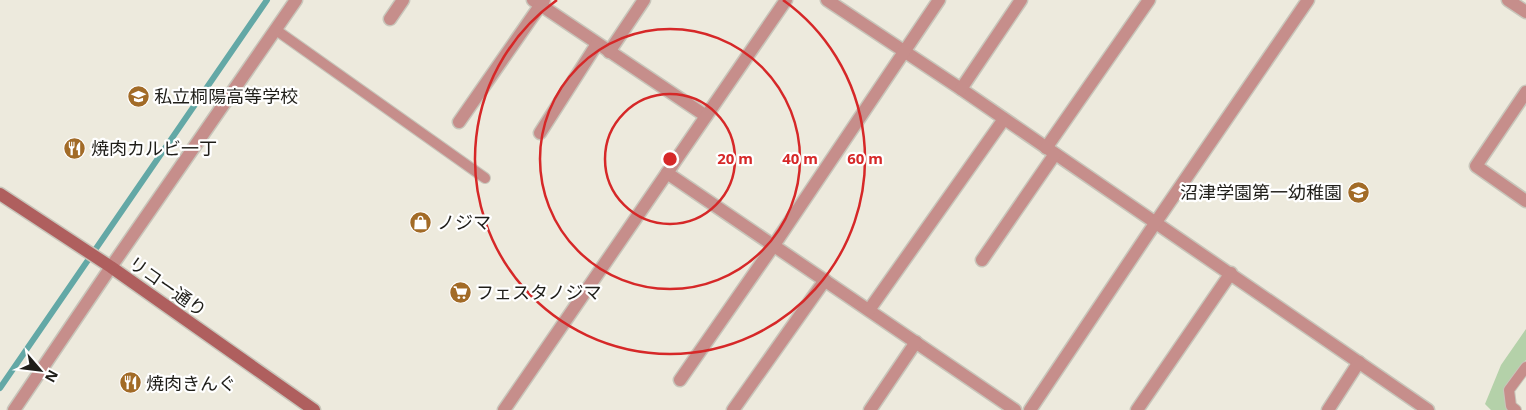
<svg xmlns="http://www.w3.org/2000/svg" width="1526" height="410" font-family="'Noto Sans','Noto Sans JP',sans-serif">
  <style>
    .green { fill: #b4d1a9 }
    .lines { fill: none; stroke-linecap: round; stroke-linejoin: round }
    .stream { stroke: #63a8a6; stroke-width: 6 }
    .service-casing { stroke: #c8c5ba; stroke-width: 12 }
    .minor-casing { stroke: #c8c5ba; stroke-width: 15 }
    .tertiary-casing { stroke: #c8c5ba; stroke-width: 15 }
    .secondary-casing { stroke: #c8c5ba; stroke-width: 15 }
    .service { stroke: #c68e8b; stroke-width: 10 }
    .minor { stroke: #c68e8b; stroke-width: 12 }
    .tertiary { stroke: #c68e8b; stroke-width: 12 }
    .secondary { stroke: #af5f5e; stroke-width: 12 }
    .ring { fill: none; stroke: #d62828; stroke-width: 2.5 }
    .labels { text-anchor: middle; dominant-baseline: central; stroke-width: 4.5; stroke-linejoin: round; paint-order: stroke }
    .poi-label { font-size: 18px; fill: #1f1e19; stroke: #fff; text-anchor: start }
    .street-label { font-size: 18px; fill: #1f1e19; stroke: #fff }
    .centre { fill: #d62828; stroke: #fff; stroke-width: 2.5 }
    .ring-label { font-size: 15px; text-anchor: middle; font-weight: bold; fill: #d62828; stroke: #fff; stroke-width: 4.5; stroke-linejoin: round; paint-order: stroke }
  </style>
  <rect width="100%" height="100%" fill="#edeadd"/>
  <!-- green -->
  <polygon class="green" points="1526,329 1526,360 1506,388 1512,410 1491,410 1485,404 1501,365"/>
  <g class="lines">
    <!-- stream -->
    <polyline class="stream" points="0,388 267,0"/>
    <defs>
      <g id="service">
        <polyline points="276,30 485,178"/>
        <polyline points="1516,410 1511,406 1509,390 1526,367"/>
      </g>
      <g id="minor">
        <polyline points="533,0 706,116"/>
        <polyline points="827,0 961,89 1428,410"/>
        <polyline points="390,19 403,0"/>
        <polyline points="609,52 644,0"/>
        <polyline points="961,89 1021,0"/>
        <polyline points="1526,92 1476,166 1526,201"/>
        <polyline points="459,122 544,0"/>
        <polyline points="540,133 597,44"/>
        <polyline points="1046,148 1149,0"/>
        <polyline points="667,173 1015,410"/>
        <polyline points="1156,222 1308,0"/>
        <polyline points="982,260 1055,154"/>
        <polyline points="869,310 1004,119"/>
        <polyline points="680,380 774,245 939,0"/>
        <polyline points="504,410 786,0"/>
        <polyline points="733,410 825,280"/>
        <polyline points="870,410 916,342"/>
        <polyline points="1137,410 1231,273"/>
        <polyline points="1328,410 1359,362"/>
      </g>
      <g id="tertiary">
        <polyline points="1508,0 1526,12"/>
        <polyline points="14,410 111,267 296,0"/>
        <polyline points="1030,410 1156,222"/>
      </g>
      <polyline id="secondary" points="0,194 111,267 314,410"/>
    </defs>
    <!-- service casing -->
    <use href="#service" class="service-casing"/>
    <!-- minor casing -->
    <use href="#minor" class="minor-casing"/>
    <!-- tertiary casing -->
    <use href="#tertiary" class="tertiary-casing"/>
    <!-- secondary casing -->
    <use href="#secondary" class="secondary-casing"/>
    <!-- service -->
    <use href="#service" class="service"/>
    <!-- minor -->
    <use href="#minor" class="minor"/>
    <!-- tertiary -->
    <use href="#tertiary" class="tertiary"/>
    <!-- secondary -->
    <use href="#secondary" class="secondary"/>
  </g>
  <!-- distance rings -->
  <g class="ring">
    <circle cx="670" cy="159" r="65"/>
    <circle cx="670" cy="159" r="130"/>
    <path d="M783 0A195 195 0 1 1 557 0"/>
  </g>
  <!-- icons -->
  <defs>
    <symbol id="school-disc" viewBox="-11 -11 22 22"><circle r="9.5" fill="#a26b27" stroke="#fff"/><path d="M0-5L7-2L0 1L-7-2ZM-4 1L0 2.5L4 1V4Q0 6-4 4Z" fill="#fff"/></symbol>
    <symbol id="restaurant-disc" viewBox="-11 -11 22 22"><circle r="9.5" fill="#a26b27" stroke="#fff"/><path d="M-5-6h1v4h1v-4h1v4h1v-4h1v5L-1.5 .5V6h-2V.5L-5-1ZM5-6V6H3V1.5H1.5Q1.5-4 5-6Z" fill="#fff"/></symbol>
    <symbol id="shop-disc" viewBox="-11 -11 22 22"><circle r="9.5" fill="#a26b27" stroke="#fff"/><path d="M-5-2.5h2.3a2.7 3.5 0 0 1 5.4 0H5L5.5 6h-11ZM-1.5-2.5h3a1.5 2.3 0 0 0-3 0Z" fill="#fff"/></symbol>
    <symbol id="supermarket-disc" viewBox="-11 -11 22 22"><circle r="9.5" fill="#a26b27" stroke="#fff"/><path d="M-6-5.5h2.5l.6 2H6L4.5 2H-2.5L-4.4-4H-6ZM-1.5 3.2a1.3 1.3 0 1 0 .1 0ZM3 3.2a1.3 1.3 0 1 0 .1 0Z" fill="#fff"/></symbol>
  </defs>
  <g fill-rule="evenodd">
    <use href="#school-disc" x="126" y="84" width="25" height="25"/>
    <use href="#restaurant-disc" x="62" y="136" width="25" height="25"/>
    <use href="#school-disc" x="1346" y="180" width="25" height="25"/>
    <use href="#shop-disc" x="408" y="210" width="25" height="25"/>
    <use href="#supermarket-disc" x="448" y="280" width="25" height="25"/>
    <use href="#restaurant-disc" x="118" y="370" width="25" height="25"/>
  </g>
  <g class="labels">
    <!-- poi labels -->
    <g class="poi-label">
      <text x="154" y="96">私立桐陽高等学校</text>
      <text x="91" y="148">焼肉カルビ一丁</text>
      <text x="1342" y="192" text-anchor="end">沼津学園第一幼稚園</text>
      <text x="437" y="222">ノジマ</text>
      <text x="476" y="292">フェスタノジマ</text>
      <text x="146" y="383">焼肉きんぐ</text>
    </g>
    <!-- street labels -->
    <g class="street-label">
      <text transform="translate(168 286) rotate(35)">リコー通り</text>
    </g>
  </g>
  <circle cx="670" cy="159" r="8" class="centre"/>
  <g class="ring-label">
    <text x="735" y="164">20 m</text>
    <text x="800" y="164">40 m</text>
    <text x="865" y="164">60 m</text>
  </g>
  <!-- north arrow -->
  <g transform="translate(40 370) rotate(118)" stroke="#ffffff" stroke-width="4" paint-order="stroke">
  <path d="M0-4L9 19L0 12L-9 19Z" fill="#1f1e19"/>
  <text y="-8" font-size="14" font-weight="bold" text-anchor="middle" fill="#1f1e19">N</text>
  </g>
</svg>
